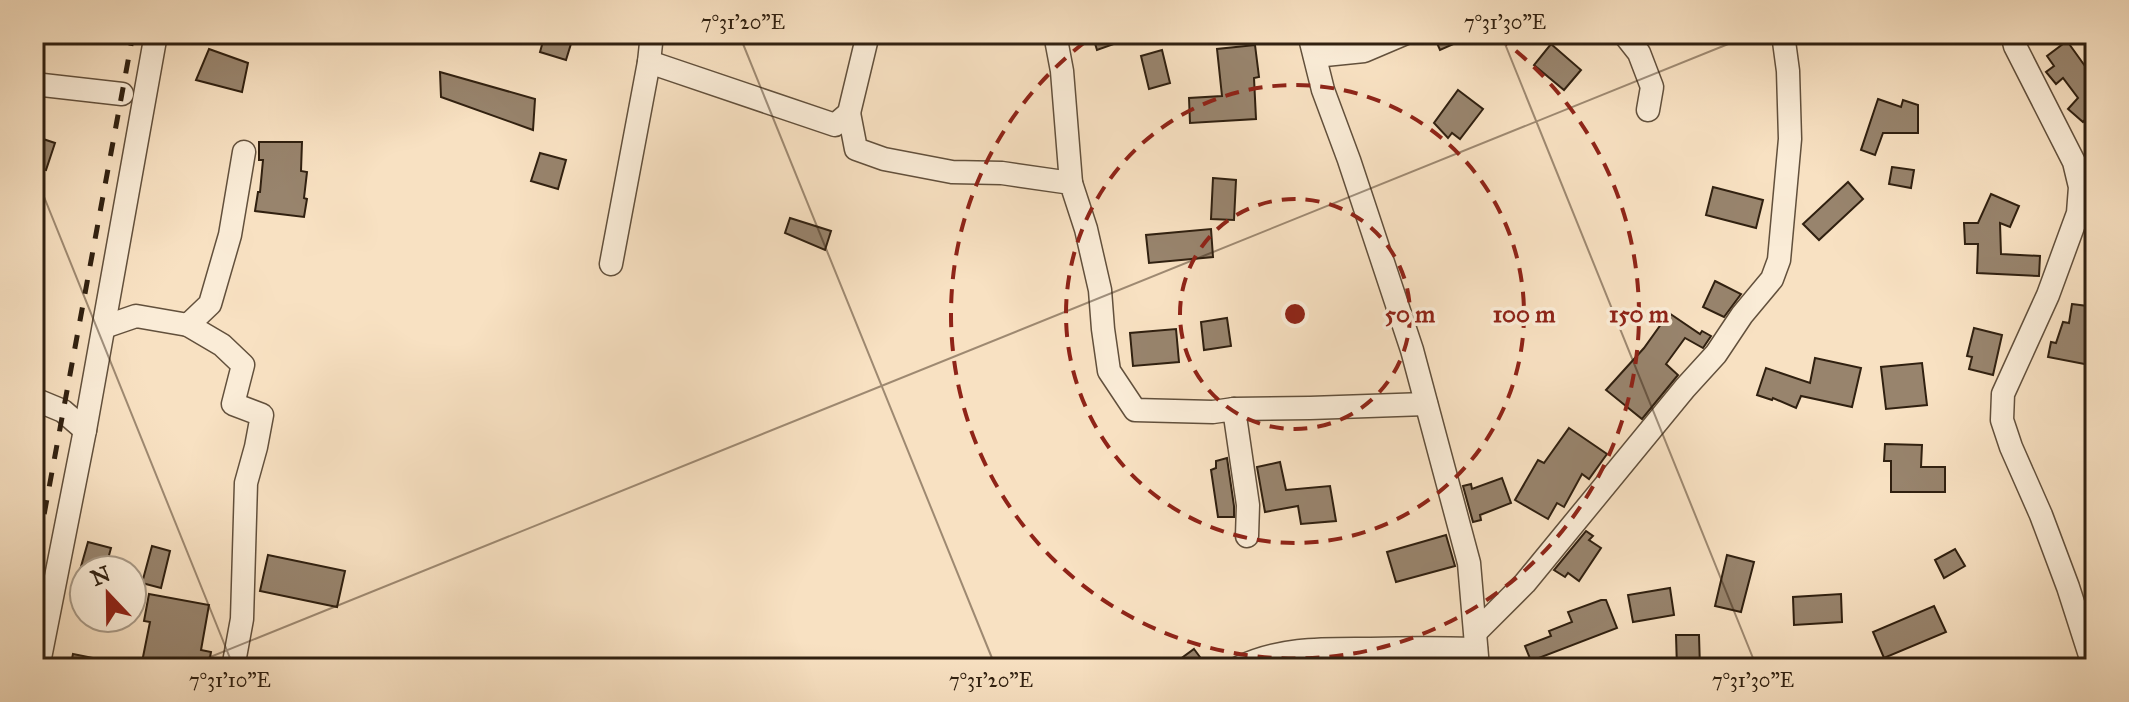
<svg xmlns="http://www.w3.org/2000/svg" width="2129" height="702" font-family="'IM FELL Great Primer',serif">
  <style>
    .building { fill: #98846d; stroke: #302010; stroke-width: 2 }
    .lines { fill: none; stroke-linecap: round; stroke-linejoin: round }
    .minor-casing { stroke: #62503c; stroke-width: 25 }
    .minor { stroke: #faecd7; stroke-width: 22 }
    .rail { stroke: #302010; stroke-width: 5; stroke-dasharray: 14 14; stroke-linecap: butt }
    .ticks { fill: none; stroke: #302010; stroke-width: 2; stroke-opacity: 0.45 }
    .ring { fill: none; stroke: #8f2418; stroke-width: 4; stroke-dasharray: 14 10 }
    .centre { fill: #8f2418; stroke: #faecd7; stroke-width: 4 }
    .ring-label { font-size: 24px; text-anchor: middle; font-weight: bold; fill: #8f2418; stroke: #faecd7; stroke-width: 7; stroke-linejoin: round; paint-order: stroke }
    .neatline { fill: none; stroke: #302010; stroke-width: 3 }
    .ticks-label { font-size: 20px; text-anchor: middle; fill: #302010 }
  </style>
  <rect width="100%" height="100%" fill="#f8e1c2"/>
  <filter id="stains"><feTurbulence type="fractalNoise" baseFrequency=".0025" numOctaves="4"/><feColorMatrix values="0 0 0 0 .2 0 0 0 0 .09 0 0 0 0 .02 0 0 0 .5 -.17"/></filter>
  <radialGradient id="worn" r=".72"><stop offset=".6" stop-color="#630" stop-opacity="0"/><stop offset="1" stop-color="#630" stop-opacity=".3"/></radialGradient>
  <!-- building -->
  <g class="building">
    <polygon points="545,34 574,34 566,60 540,52"/>
    <polygon points="1092,34 1136,34 1136,36 1097,50"/>
    <polygon points="1433,34 1476,34 1440,50"/>
    <polygon points="2067,41 2095,80 2095,109 2083,122 2068,109 2078,98 2063,78 2056,84 2046,72 2054,66 2047,56"/>
    <polygon points="1551,44 1581,70 1564,90 1534,65"/>
    <polygon points="1255,45 1259,77 1254,78 1256,119 1190,123 1189,98 1222,96 1217,49"/>
    <polygon points="209,49 248,63 242,92 196,80"/>
    <polygon points="1162,50 1170,83 1149,89 1141,56"/>
    <polygon points="440,72 535,99 533,130 441,97"/>
    <polygon points="1458,90 1483,109 1460,139 1452,133 1448,138 1434,123"/>
    <polygon points="1878,99 1901,107 1903,100 1918,105 1918,133 1883,133 1875,155 1861,150"/>
    <polygon points="34,136 55,143 46,170 34,167"/>
    <polygon points="259,142 302,142 301,171 307,172 304,198 307,199 304,217 255,211 258,192 260,192 263,160 259,160"/>
    <polygon points="540,153 566,160 558,189 531,181"/>
    <polygon points="1892,167 1914,170 1911,188 1889,184"/>
    <polygon points="1213,178 1236,180 1234,220 1211,219"/>
    <polygon points="1848,182 1863,199 1819,240 1803,224"/>
    <polygon points="1713,187 1763,200 1756,228 1706,215"/>
    <polygon points="1991,194 2019,206 2010,227 2000,223 2001,254 2040,256 2039,276 1977,273 1978,244 1965,244 1964,223 1978,223"/>
    <polygon points="790,218 831,231 825,250 785,233"/>
    <polygon points="1211,229 1213,257 1149,263 1146,235"/>
    <polygon points="1715,281 1741,294 1724,317 1703,307"/>
    <polygon points="2072,304 2095,307 2095,366 2048,357 2051,342 2056,343 2063,322 2069,323"/>
    <polygon points="1669,313 1700,334 1702,331 1711,336 1703,348 1685,338 1666,364 1678,375 1642,419 1606,390 1644,348"/>
    <polygon points="1227,318 1231,346 1204,350 1201,322"/>
    <polygon points="1974,328 2002,335 1993,375 1969,369 1972,357 1967,356"/>
    <polygon points="1176,329 1179,362 1133,366 1130,333"/>
    <polygon points="1815,358 1861,368 1852,407 1801,396 1796,408 1773,398 1772,400 1757,395 1766,368 1810,383"/>
    <polygon points="1922,363 1927,405 1886,409 1881,367"/>
    <polygon points="1569,428 1607,454 1589,479 1582,474 1564,507 1557,503 1548,519 1515,500 1538,460 1544,463"/>
    <polygon points="1885,444 1922,445 1921,467 1945,467 1945,492 1891,492 1891,461 1884,461"/>
    <polygon points="1227,458 1234,506 1234,517 1218,517 1211,470 1216,468 1216,461"/>
    <polygon points="1280,462 1286,490 1330,486 1336,521 1301,524 1298,506 1265,512 1257,467"/>
    <polygon points="1502,478 1511,503 1480,515 1481,520 1473,522 1463,486 1471,484 1472,489"/>
    <polygon points="1586,531 1593,536 1589,540 1601,548 1579,581 1568,573 1565,577 1554,570"/>
    <polygon points="1446,535 1455,566 1396,582 1387,552"/>
    <polygon points="88,542 111,548 105,570 80,570"/>
    <polygon points="152,546 170,551 161,588 142,583"/>
    <polygon points="1955,549 1965,566 1944,578 1935,560"/>
    <polygon points="268,555 345,571 337,607 260,591"/>
    <polygon points="1727,555 1754,562 1741,612 1715,606"/>
    <polygon points="1670,588 1674,615 1633,622 1628,595"/>
    <polygon points="149,594 209,605 201,650 211,652 208,668 177,668 142,662 150,622 144,621"/>
    <polygon points="1841,594 1842,622 1794,625 1793,597"/>
    <polygon points="1601,600 1606,600 1617,628 1531,661 1525,646 1551,636 1549,631 1572,622 1568,612"/>
    <polygon points="1934,606 1946,632 1884,658 1873,632"/>
    <polygon points="1676,635 1699,635 1700,668 1677,668"/>
    <polygon points="1194,649 1208,668 1168,668"/>
    <polygon points="73,654 113,662 112,668 70,668"/>
  </g>
  <g class="lines">
    <defs>
      <g id="minor">
        <polyline points="1055,34 1062,71 1071,183"/>
        <polyline points="1309,34 1323,90 1349,160 1412,350 1469,563 1478,668"/>
        <polyline points="1624,34 1639,53 1652,87 1648,110"/>
        <polyline points="2012,34 2015,46 2074,162 2080,187 2078,213 2048,295 2003,394 2002,420 2011,447 2041,515 2068,587 2094,668"/>
        <polyline points="1315,56 1364,51 1404,34"/>
        <polyline points="649,62 835,125 849,113 868,34"/>
        <polyline points="34,84 122,94"/>
        <polyline points="849,113 856,149 884,159 952,172 1002,173 1071,183 1086,229 1100,290 1103,329 1109,371 1135,410 1213,412 1234,409 1248,505 1247,536"/>
        <polyline points="611,264 649,62 652,34"/>
        <polyline points="188,325 222,345 243,365 233,404 262,415 256,447 246,483 242,619 233,668"/>
        <polyline points="104,327 136,316 188,325 210,304 230,235 244,152"/>
        <polyline points="34,399 63,411 85,430"/>
        <polyline points="1234,409 1310,408 1426,404"/>
        <polyline points="1476,632 1525,583 1685,388 1716,354 1742,315 1772,279 1779,260 1790,139 1788,71 1783,34"/>
        <polyline points="38,668 85,430 156,34"/>
        <path d="M1238 668C1282 647 1324 649 1371 649 1406 648 1441 648 1476 649"/>
      </g>
    </defs>
    <!-- minor casing -->
    <use href="#minor" class="minor-casing"/>
    <!-- minor -->
    <use href="#minor" class="minor"/>
    <!-- rail -->
    <polyline class="rail" points="34,569 133,34"/>
  </g>
  <!-- ticks -->
  <path class="ticks" d="M739 34 996 668M1501 34 1757 668M34 172 234 668M183 668 1753 34M2064 668 2095 655"/>
  <!-- distance rings -->
  <g class="ring">
    <circle cx="1295" cy="314" r="115"/>
    <circle cx="1295" cy="314" r="229"/>
    <path d="M1497 36A344 344 0 1 1 1093 36"/>
  </g>
  <circle cx="1295" cy="314" r="12" class="centre"/>
  <g class="ring-label">
    <text x="1410" y="322">50 m</text>
    <text x="1524" y="322">100 m</text>
    <text x="1639" y="322">150 m</text>
  </g>
  <!-- margin -->
  <rect width="2129" height="702" fill="none" stroke="#f8e1c2" stroke-width="88"/>
  <!-- north arrow -->
  <g transform="translate(108 594) rotate(338)"><circle r="38" fill="#faecd7" stroke="#a99a87" stroke-width="2"/>
  <path d="M0-6L14 30L0 20L-14 30Z" fill="#8f2418"/>
  <text y="-12" font-size="22" font-weight="bold" text-anchor="middle" fill="#302010">N</text>
  </g>
  <rect x="44" y="44" width="2041" height="614" class="neatline"/>
  <g class="ticks-label">
    <text x="743" y="29">7°31'20"E</text>
    <text x="1505" y="29">7°31'30"E</text>
    <text x="230" y="687">7°31'10"E</text>
    <text x="991" y="687">7°31'20"E</text>
    <text x="1753" y="687">7°31'30"E</text>
  </g>
  <rect width="100%" height="100%" filter="url(#stains)"/>
  <rect width="100%" height="100%" fill="url(#worn)"/>
</svg>
